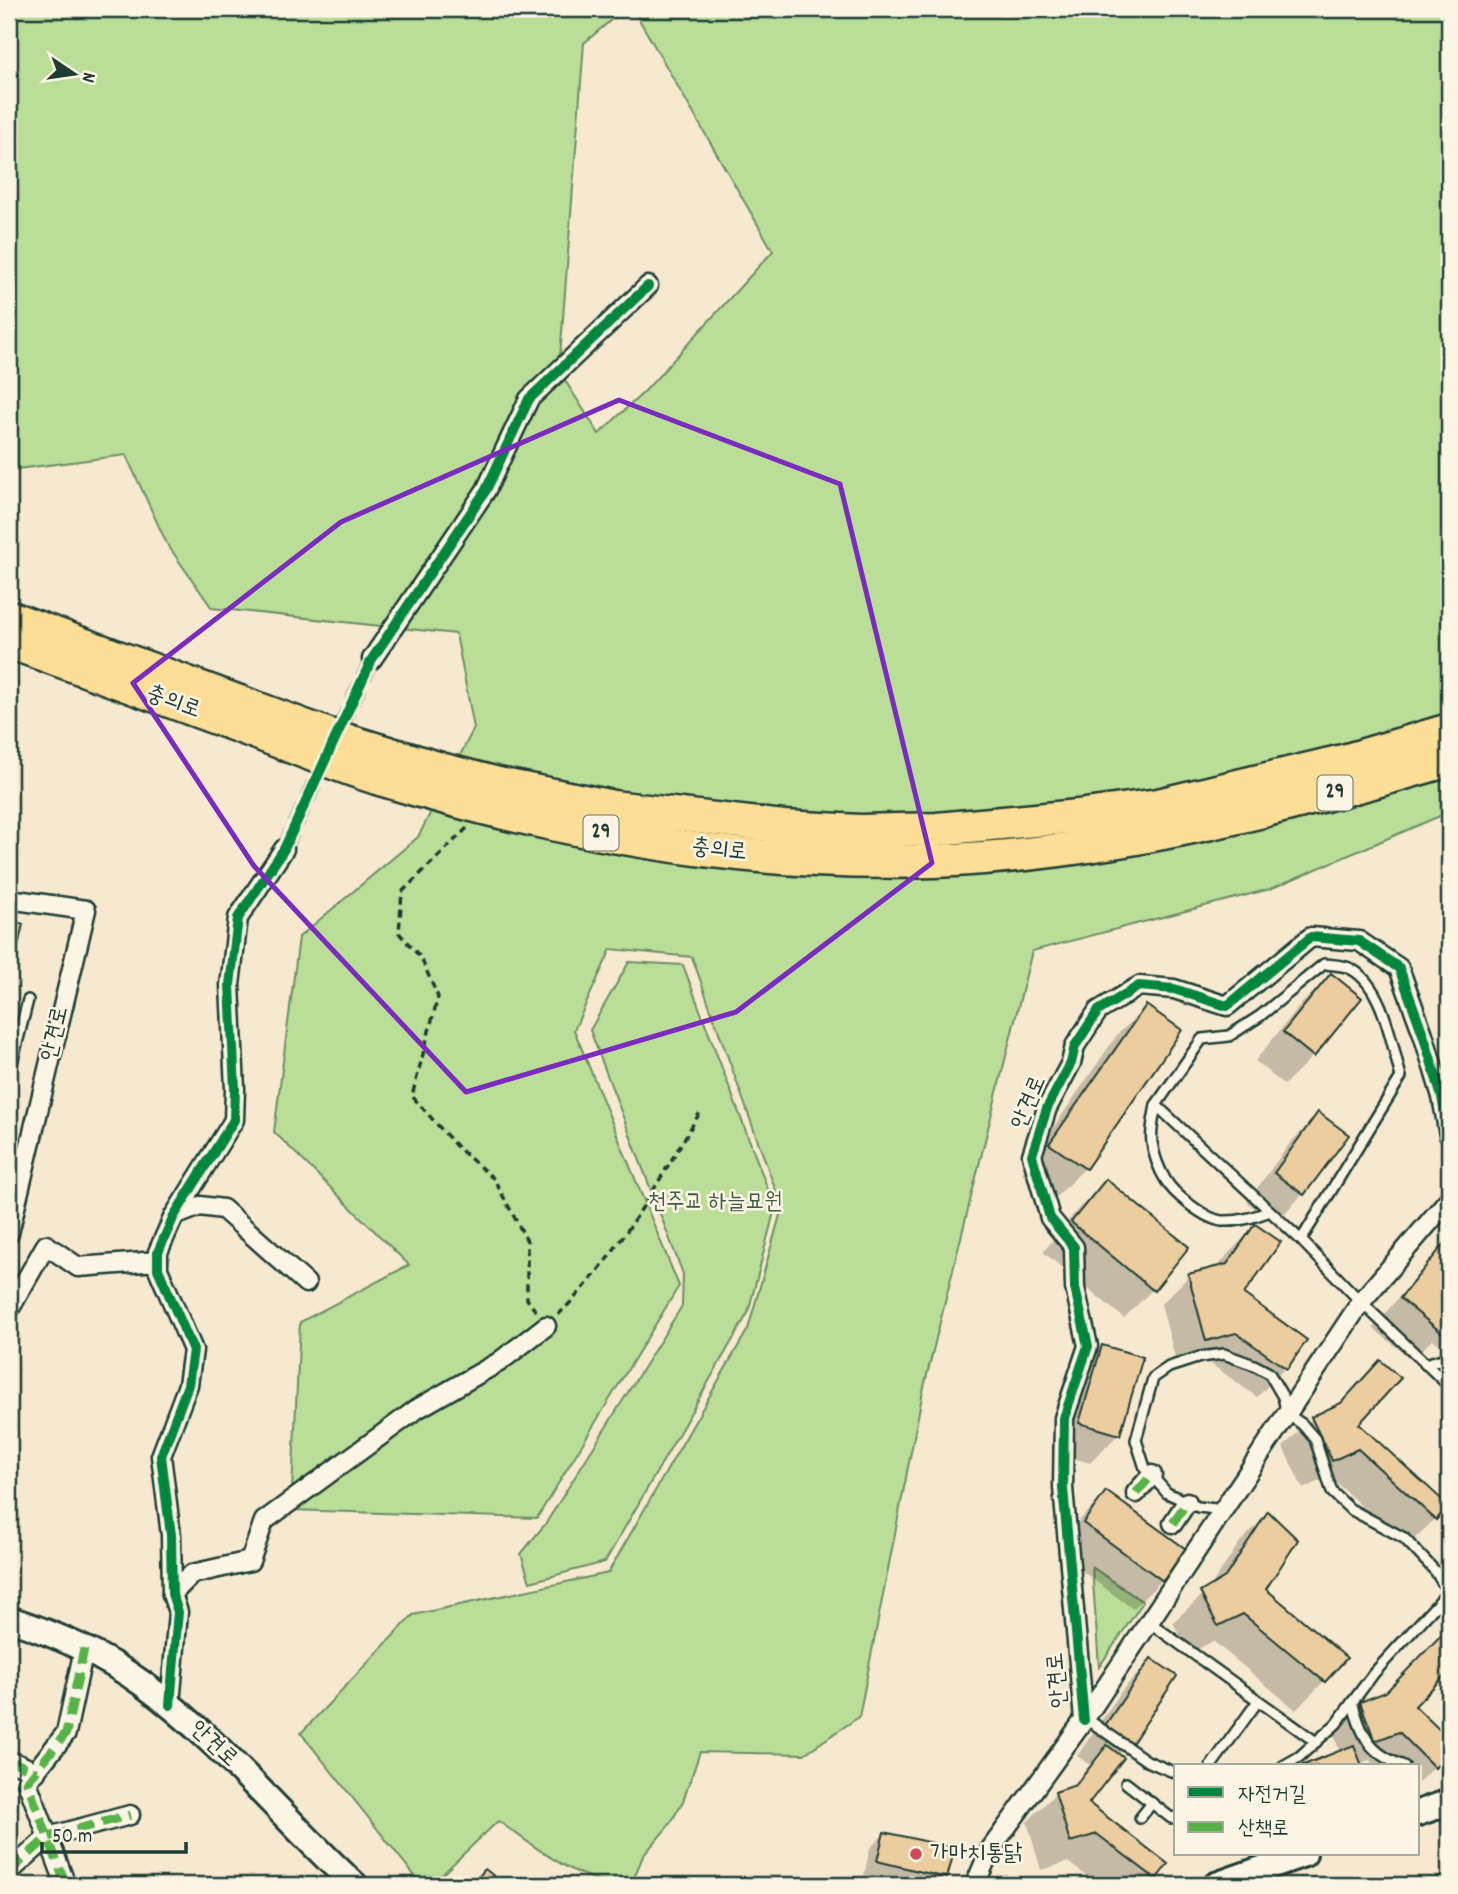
<svg xmlns="http://www.w3.org/2000/svg" width="1458" height="1894" font-family="Dekko,'Poor Story',sans-serif">
  <style>
    .green { fill: #bade98; stroke: #6c8e66; stroke-width: 2 }
    .shadow { fill: #0003 }
    .building { fill: #eccd9f; stroke: #1f3d34; stroke-width: 2 }
    .lines { fill: none; stroke-linecap: round; stroke-linejoin: round }
    .street-tunnel { stroke: #ccc7b1; stroke-width: 18; stroke-dasharray: 18 9; stroke-linecap: butt }
    .lane-casing { stroke: #1f3d34; stroke-width: 14 }
    .street-casing { stroke: #1f3d34; stroke-width: 23 }
    .secondary-casing { stroke: #1f3d34; stroke-width: 30 }
    .highway-casing { stroke: #1f3d34; stroke-width: 37 }
    .path { stroke: #1f3d34; stroke-width: 3.5; stroke-dasharray: 7 5; stroke-linecap: butt }
    .lane { stroke: #fcf5e5; stroke-width: 9 }
    .street { stroke: #fcf5e5; stroke-width: 18 }
    .secondary { stroke: #fcf5e5; stroke-width: 24 }
    .highway { stroke: #fcde96; stroke-width: 32 }
    .quiet { stroke: #55b346; stroke-width: 9; stroke-dasharray: 18 9; stroke-linecap: butt }
    .cycleway-casing { stroke: #fcf5e5; stroke-width: 15 }
    .cycleway { stroke: #00873e; stroke-width: 10 }
    .marked { fill: none; stroke: #7b2cbf; stroke-width: 5; stroke-linejoin: round }
    .poi-dot { fill: #d1495b; stroke: #fcf5e5; stroke-width: 2.5 }
    .labels { text-anchor: middle; dominant-baseline: central; stroke-width: 5; stroke-linejoin: round; paint-order: stroke }
    .shield { fill: #fcf5e5; stroke: #617469; stroke-width: 2 }
    .shield-label { font-size: 21px; font-weight: bold; fill: #1f3d34 }
    .street-label { font-size: 23px; fill: #1f3d34; stroke: #fcf5e5 }
    .park-label { font-size: 23px; fill: #3e5d48; stroke: #fcf5e5 }
    .poi-label { font-size: 23px; fill: #1f3d34; stroke: #fcf5e5; text-anchor: start }
  </style>
  <rect width="100%" height="100%" fill="#f7e9d0"/>
  <filter id="ink" filterUnits="userSpaceOnUse"><feTurbulence type="fractalNoise" baseFrequency=".0143" numOctaves="2"/><feDisplacementMap in="SourceGraphic" scale="14" xChannelSelector="R" yChannelSelector="G"/><feConvolveMatrix kernelMatrix="1 2 1 2 8 2 1 2 1" color-interpolation-filters="sRGB"/></filter>
  <g filter="url(#ink)">
    <!-- green -->
    <g class="green">
      <path d="M9 9H624L584 43 559 371 599 434 645 391 773 251 633 9H1449V812L1270 889 1032 951 923 1391 859 1717 804 1754 700 1752 683 1801 670 1824 643 1856 631 1885C579 1885 539 1849 498 1821L431 1885H422L301 1733 413 1615 608 1573 748 1329 782 1208 692 957 611 949 574 1030 679 1286 537 1518 291 1510 300 1322 409 1265 274 1132 299 937 418 837 474 728 456 634 212 608 167 544 126 455 9 470Z"/>
      <polygon points="629,962 683,965 775,1208 748,1313 605,1562 530,1582 521,1554 546,1523 682,1306 683,1274 590,1030"/>
      <polygon points="1092,1567 1143,1602 1099,1667"/>
    </g>
    <!-- shadow -->
    <g class="shadow">
      <polygon points="1331,975 1360,998 1313,1056 1284,1085 1255,1061 1302,1003"/>
      <polygon points="1146,1007 1180,1031 1085,1168 1056,1197 1022,1173 1117,1035"/>
      <polygon points="1318,1115 1303,1194 1275,1223 1247,1202 1290,1143"/>
      <polygon points="1106,1182 1153,1289 1124,1318 1043,1252 1077,1210"/>
      <polygon points="1255,1226 1241,1295 1305,1340 1285,1368 1257,1397 1207,1361 1178,1369 1161,1304 1189,1276 1217,1268 1227,1255"/>
      <polygon points="1449,1237 1449,1336 1440,1345 1433,1339 1412,1360 1373,1328"/>
      <polygon points="1102,1347 1119,1434 1090,1463 1052,1452 1074,1375"/>
      <polygon points="1380,1362 1357,1424 1435,1519 1406,1547 1329,1476 1303,1489 1283,1447 1312,1419 1337,1406"/>
      <polygon points="1106,1493 1162,1580 1133,1609 1056,1552 1078,1522"/>
      <polygon points="1268,1514 1263,1589 1324,1681 1296,1710 1213,1641 1189,1654 1173,1622 1209,1589 1240,1542"/>
      <polygon points="1443,1635 1449,1641 1449,1668 1413,1706 1449,1742 1449,1750 1418,1783 1418,1766 1376,1766 1369,1760 1359,1764 1360,1766 1306,1766 1340,1753 1333,1732 1361,1704 1385,1695"/>
      <polygon points="1151,1660 1129,1744 1117,1755 1087,1804 1165,1864 1147,1885 1098,1885 1068,1862 1041,1870 1027,1822 1056,1793 1068,1790 1090,1765 1077,1756 1123,1689"/>
      <polygon points="884,1834 946,1877 937,1885 906,1885 864,1875 870,1848"/>
    </g>
    <!-- building -->
    <g class="building">
      <polygon points="9,920 23,924 9,987"/>
      <polygon points="1331,973 1362,998 1314,1057 1283,1032"/>
      <polygon points="1146,1005 1182,1030 1086,1169 1049,1144"/>
      <polygon points="1318,1112 1349,1135 1304,1195 1274,1173"/>
      <polygon points="1106,1179 1189,1247 1154,1291 1071,1222"/>
      <polygon points="1255,1224 1281,1242 1244,1294 1307,1340 1287,1369 1236,1333 1206,1341 1188,1274 1227,1264"/>
      <polygon points="1449,1238 1449,1324 1442,1333 1400,1298"/>
      <polygon points="1102,1345 1143,1357 1120,1435 1079,1423"/>
      <polygon points="1380,1360 1401,1378 1359,1424 1449,1506 1436,1520 1358,1449 1332,1461 1311,1417 1341,1403"/>
      <polygon points="1106,1491 1186,1549 1163,1581 1083,1523"/>
      <polygon points="1268,1511 1298,1540 1266,1589 1347,1658 1325,1682 1243,1614 1218,1626 1200,1592 1225,1577"/>
      <polygon points="1443,1633 1449,1638 1449,1671 1415,1706 1449,1739 1449,1753 1435,1768 1399,1732 1375,1741 1360,1702 1386,1692"/>
      <polygon points="1151,1658 1177,1676 1131,1745 1104,1727"/>
      <polygon points="1107,1745 1124,1758 1089,1803 1168,1864 1156,1879 1097,1834 1070,1842 1055,1792 1076,1785"/>
      <polygon points="1354,1745 1362,1766 1301,1766"/>
      <polygon points="884,1832 955,1848 947,1878 877,1861"/>
      <polygon points="485,1869 505,1885 472,1885"/>
    </g>
    <g class="lines">
      <!-- street-tunnel -->
      <polyline class="street-tunnel" points="284,849 372,659"/>
      <defs>
        <g id="lane">
          <polyline points="9,1075 28,1000"/>
          <path d="M1156 1105C1154 1117 1150 1131 1152 1143 1154 1155 1159 1169 1165 1179 1173 1194 1205 1219 1222 1221 1239 1222 1254 1217 1270 1211"/>
          <path d="M1301 1240 1401 1077C1392 1045 1383 985 1351 969 1344 965 1332 965 1324 964L1260 1016 1229 1036 1202 1039 1156 1105 1301 1240 1361 1302 1449 1386"/>
          <polyline points="1425,1364 1449,1357"/>
          <polyline points="1224,1510 1198,1507 1167,1493 1145,1468 1136,1440 1153,1378 1169,1367 1200,1357 1224,1354 1254,1365 1269,1373 1283,1397 1287,1414 1302,1424 1315,1439 1332,1492 1350,1509 1404,1538 1436,1572 1449,1594"/>
          <polyline points="1149,1622 1316,1742"/>
          <path d="M1352 1702C1363 1737 1368 1753 1404 1766"/>
          <polyline points="1084,1720 1094,1724 1147,1761 1176,1773"/>
          <polyline points="1211,1766 1258,1701"/>
          <polyline points="1283,1766 1299,1757 1336,1724 1374,1673 1449,1591"/>
          <polyline points="1126,1783 1171,1818 1176,1817"/>
          <polyline points="1140,1818 1152,1803"/>
        </g>
        <g id="street">
          <polyline points="372,659 486,490 529,399 648,286"/>
          <polyline points="9,899 86,910 9,1233"/>
          <polyline points="174,1216 200,1206 223,1209 306,1283"/>
          <polyline points="9,1310 46,1245 78,1267 158,1261"/>
          <polyline points="1136,1493 1152,1475"/>
          <polyline points="1173,1523 1187,1502"/>
          <polyline points="172,1594 192,1574 250,1561 264,1521 417,1409 499,1362 546,1326"/>
          <polyline points="170,1705 178,1612 172,1594 171,1535 161,1456 188,1385 193,1350 158,1269 158,1252 174,1216 234,1120 235,1089 230,985 238,918 284,849"/>
          <polyline points="1084,1720 1063,1488 1064,1418 1088,1346 1075,1288 1074,1247 1050,1218 1032,1155 1047,1108 1071,1063 1075,1046 1098,1011 1139,986 1174,989 1227,1006 1311,937 1359,941 1399,968 1423,1034 1442,1097 1449,1135"/>
          <polyline points="9,1760 36,1772"/>
          <polyline points="9,1872 48,1837 130,1815"/>
          <polyline points="66,1885 27,1782 66,1733 84,1649"/>
          <polyline points="975,1885 990,1850 1084,1720 1361,1302 1449,1199"/>
        </g>
        <g id="secondary">
          <path d="M9 1619C56 1634 103 1655 143 1684 222 1742 283 1819 355 1885"/>
          <polyline points="1418,1813 1449,1802"/>
          <polyline points="1216,1885 1304,1854"/>
        </g>
        <g id="highway">
          <polyline points="9,617 329,735 444,770 498,784 613,807 784,827 860,831 937,829 1078,816 1158,805 1347,760 1449,730"/>
          <path d="M9 642C90 672 172 702 254 732 296 748 337 766 380 779 573 838 780 874 983 858 1141 846 1297 805 1449 760"/>
        </g>
      </defs>
      <!-- lane casing -->
      <use href="#lane" class="lane-casing"/>
      <!-- street casing -->
      <use href="#street" class="street-casing"/>
      <!-- secondary casing -->
      <use href="#secondary" class="secondary-casing"/>
      <!-- highway casing -->
      <use href="#highway" class="highway-casing"/>
      <!-- path -->
      <g class="path">
        <polyline points="467,828 402,892 399,933 421,958 438,997 412,1096 456,1146 494,1179 527,1241 527,1299 537,1313"/>
        <path d="M558 1315C618 1257 658 1181 701 1111"/>
      </g>
      <!-- lane -->
      <use href="#lane" class="lane"/>
      <!-- street -->
      <use href="#street" class="street"/>
      <!-- secondary -->
      <use href="#secondary" class="secondary"/>
      <!-- highway -->
      <use href="#highway" class="highway"/>
      <!-- quiet -->
      <g class="quiet">
        <polyline points="1136,1493 1152,1475"/>
        <polyline points="1173,1523 1187,1502"/>
        <polyline points="9,1760 36,1772"/>
        <polyline points="9,1872 48,1837 130,1815"/>
        <polyline points="66,1885 27,1782 66,1733 84,1649"/>
      </g>
      <defs>
        <g id="cycleway">
          <polyline points="170,1705 178,1612 172,1594 171,1535 161,1456 188,1385 193,1350 158,1269 158,1252 174,1216 234,1120 235,1089 230,985 238,918 284,849 372,659 486,490 529,399 648,286"/>
          <polyline points="1084,1720 1063,1488 1064,1418 1088,1346 1075,1288 1074,1247 1050,1218 1032,1155 1047,1108 1071,1063 1075,1046 1098,1011 1139,986 1174,989 1227,1006 1311,937 1359,941 1399,968 1423,1034 1442,1097 1449,1135"/>
        </g>
      </defs>
      <!-- cycleway casing -->
      <use href="#cycleway" class="cycleway-casing"/>
      <!-- cycleway -->
      <use href="#cycleway" class="cycleway"/>
    </g>
  </g>
  <!-- marked area -->
  <path class="marked" d="M619 400 840 484 932 863 736 1012 466 1092 254 866 133 683 341 522Z"/>
  <!-- markers -->
  <circle class="poi-dot" cx="916" cy="1854" r="7"/>
  <g class="labels">
    <!-- shield labels -->
    <g class="shield">
      <rect x="1317.5" y="775.5" width="35" height="35" rx="5"/>
      <rect x="583.5" y="815.5" width="35" height="35" rx="5"/>
    </g>
    <g class="shield-label">
      <text x="1335" y="793">29</text>
      <text x="601" y="833">29</text>
    </g>
    <!-- street labels -->
    <g class="street-label">
      <text transform="translate(173 703) rotate(20)">충의로</text>
      <text transform="translate(719 851) rotate(6)">충의로</text>
      <text transform="translate(56 1034) rotate(-77)">안견로</text>
      <text transform="translate(1030 1103) rotate(-67)">안견로</text>
      <text transform="translate(1059 1680) rotate(-95)">안견로</text>
      <text transform="translate(213 1745) rotate(43)">안견로</text>
    </g>
    <!-- park labels -->
    <g class="park-label">
      <text x="715" y="1203">천주교 하늘묘원</text>
    </g>
    <!-- poi labels -->
    <g class="poi-label">
      <text x="930" y="1854">가마치통닭</text>
    </g>
  </g>
  <!-- margin -->
  <rect width="1458" height="1894" fill="none" stroke="#fcf5e5" stroke-width="35"/>
  <rect x="18" y="18" width="1423" height="1859" fill="none" stroke="#1f3d34" stroke-width="2.5" filter="url(#ink)"/>
  <!-- legend -->
  <rect x="1174" y="1764" width="245" height="91" fill="#fcf5e5" stroke="#a4ab9e" stroke-width="2"/>
  <rect x="1188" y="1787" width="35" height="10" fill="#00873e" stroke="#a4ab9e" stroke-width="2"/>
  <text x="1238" y="1800" font-size="21" fill="#1f3d34">자전거길</text>
  <rect x="1188" y="1822" width="35" height="10" fill="#55b346" stroke="#a4ab9e" stroke-width="2"/>
  <text x="1238" y="1834" font-size="21" fill="#1f3d34">산책로</text>
  <!-- north arrow -->
  <g transform="translate(74 74) rotate(103)" stroke="#fcf5e5" stroke-width="5" paint-order="stroke">
  <path d="M0-5L12 26L0 18L-12 26Z" fill="#1f3d34"/>
  <text y="-10" font-size="19" font-weight="bold" text-anchor="middle" fill="#1f3d34">N</text>
  </g>
  <!-- scale -->
  <path d="M42 1842v10h144v-10" fill="none" stroke="#1f3d34" stroke-width="3.5"/>
  <text x="52" y="1842" font-size="21" fill="#1f3d34" stroke="#fcf5e5" stroke-width="5" paint-order="stroke">50 m</text>
</svg>
